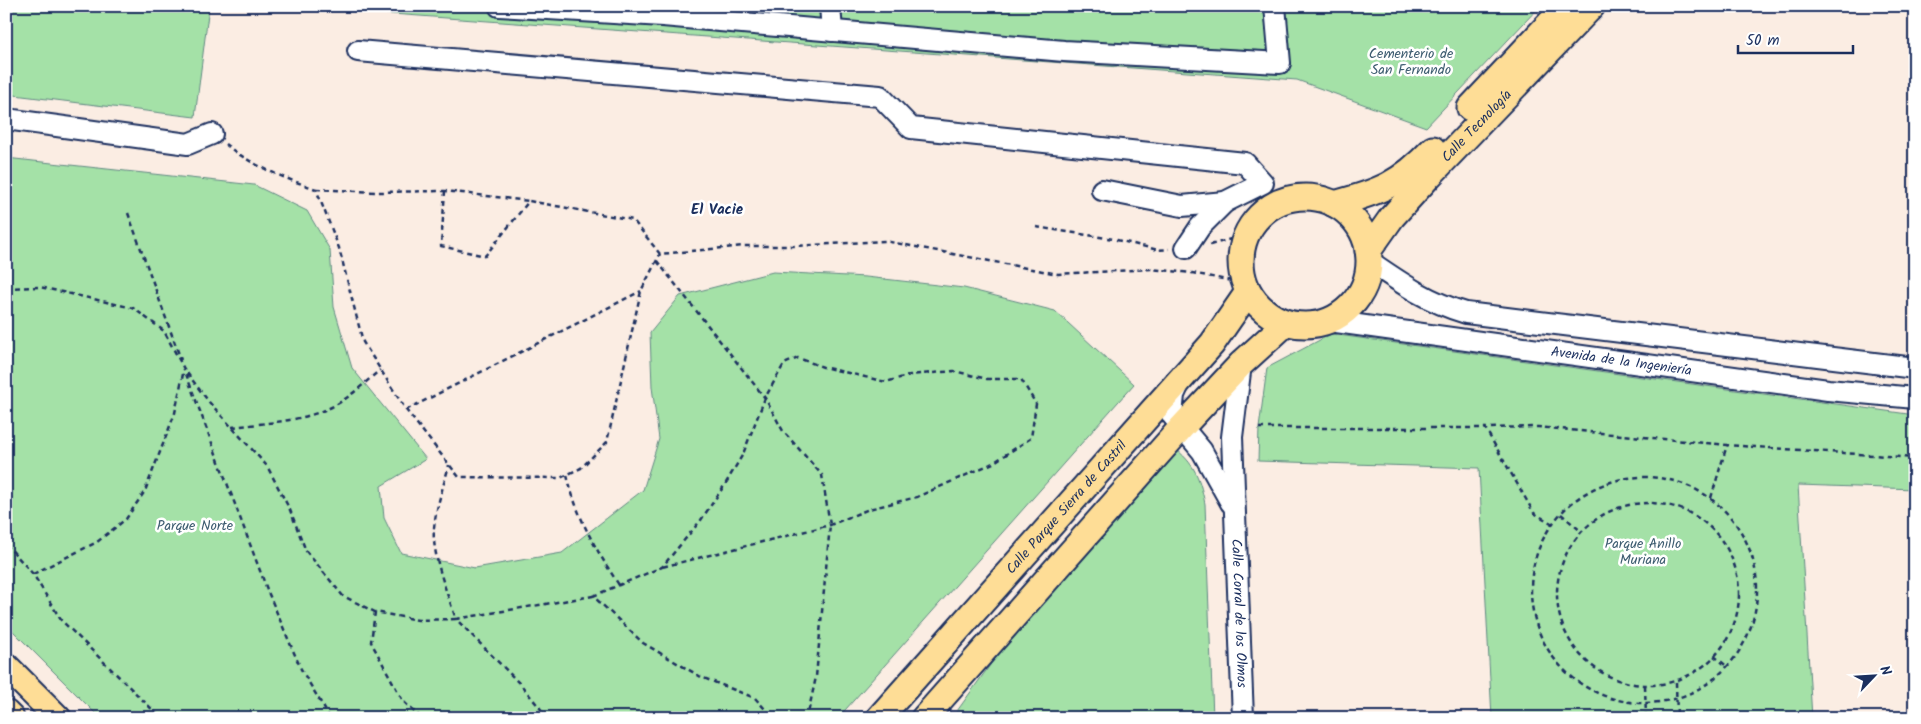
<svg xmlns="http://www.w3.org/2000/svg" width="1921" height="724" font-family="Kalam,sans-serif">
  <style>
    .green { fill: #a4e1a7; stroke: #608882 }
    .lines { fill: none; stroke-linecap: round; stroke-linejoin: round }
    .minor-casing { stroke: #1b2f5e; stroke-width: 24 }
    .major-casing { stroke: #1b2f5e; stroke-width: 29 }
    .path { stroke: #1b2f5e; stroke-width: 2.5; stroke-dasharray: 5 4; stroke-linecap: butt }
    .minor { stroke: #fff; stroke-width: 20 }
    .major { stroke: #fedd96; stroke-width: 25 }
    .labels { text-anchor: middle; dominant-baseline: central; stroke-width: 5; stroke-linejoin: round; paint-order: stroke }
    .park-label { font-size: 14px; fill: #3d5c70; stroke: #fff }
    .street-label { font-size: 14px; fill: #1b2f5e; stroke: #fff }
    .neighbourhood-label { font-size: 15px; font-weight: bold; fill: #1b2f5e; stroke: #fff }
  </style>
  <rect width="100%" height="100%" fill="#fbede3"/>
  <filter id="ink" filterUnits="userSpaceOnUse"><feTurbulence type="fractalNoise" baseFrequency=".02" numOctaves="2"/><feDisplacementMap in="SourceGraphic" scale="10" xChannelSelector="R" yChannelSelector="G"/><feConvolveMatrix kernelMatrix="1 2 1 2 8 2 1 2 1" color-interpolation-filters="sRGB"/></filter>
  <g filter="url(#ink)">
    <!-- green -->
    <g class="green">
      <polygon points="6,6 209,6 195,117 6,94"/>
      <polygon points="282,6 1540,6 1426,127 1297,80"/>
      <polygon points="6,158 254,185 307,211 330,250 334,307 352,368 426,459 381,486 384,518 401,553 475,568 562,553 643,490 659,439 652,387 650,333 680,296 773,272 866,277 964,288 1055,311 1134,384 838,718 100,718 6,624"/>
      <polygon points="1331,334 1915,415 1915,489 1798,485 1812,718 1492,718 1479,468 1258,461 1259,428 1267,368"/>
      <path d="M1168 443C1193 461 1199 474 1205 504L1213 718H952L993 661Z"/>
    </g>
    <g class="lines">
      <defs>
        <g id="minor">
          <polyline points="499,6 663,16 1064,51 1280,63 1275,6"/>
          <polyline points="830,6 832,31"/>
          <polyline points="358,51 880,96 911,128 1245,163 1263,183 1225,202 1182,206 1102,190"/>
          <polyline points="6,119 188,144 212,134"/>
          <polyline points="1186,248 1200,227 1225,202"/>
          <path d="M1369 261C1401 283 1428 302 1466 313L1915 368"/>
          <path id="s1" d="M1329 321 1828 390 1915 398"/>
          <path id="s2" d="M1241 364 1232 437 1243 718"/>
          <polyline points="1180,382 1174,395 1172,415 1202,451 1231,503"/>
        </g>
        <g id="major">
          <polyline points="1470,108 1566,6"/>
          <circle cx="1305" cy="261" r="64"/>
          <path d="M1334 204C1380 192 1400 184 1433 149"/>
          <path id="s3" d="M1368 251 1392 217 1429 176 1592 6"/>
          <polyline points="6,666 58,718"/>
          <polyline points="6,713 11,718"/>
          <path id="s4" d="M879 718 1212 344 1248 292"/>
          <polyline points="924,718 1181,428 1241,364 1286,323"/>
        </g>
      </defs>
      <!-- minor casing -->
      <use href="#minor" class="minor-casing"/>
      <!-- major casing -->
      <use href="#major" class="major-casing"/>
      <!-- path -->
      <g class="path">
        <path d="M225 144C252 166 284 178 316 189L339 248 363 342 406 410 459 477 560 478 581 468 607 442 641 291 660 254"/>
        <polyline points="316,189 376,192 445,191 529,201"/>
        <polyline points="445,191 441,246 485,256 529,201 633,220 660,254 744,246 796,246 885,241 1058,274 1151,269 1192,273 1232,281"/>
        <polyline points="128,213 181,360"/>
        <polyline points="1036,227 1113,239 1158,250 1169,249"/>
        <polyline points="1210,245 1245,235"/>
        <polyline points="657,261 765,398 783,431 822,475 830,525 816,677 807,718"/>
        <path d="M6 288 40 287 133 308 164 331 184 369 209 402 267 466 290 510 306 551 343 596 375 612 418 620 456 619C447 593 437 568 434 541 432 517 443 489 449 465"/>
        <polyline points="186,374 268,592 301,669 330,718"/>
        <polyline points="406,410 641,291"/>
        <path d="M232 427C263 423 298 422 327 409 347 401 364 383 380 370"/>
        <polyline points="1259,428 1485,428"/>
        <path d="M567 475C577 518 595 548 619 585"/>
        <circle cx="1644" cy="590" r="113"/>
        <polyline points="1711,498 1727,445"/>
        <circle cx="1648" cy="594" r="91"/>
        <polyline points="1561,514 1582,532"/>
        <polyline points="1553,524 1534,513 1485,428 1538,427 1727,445 1915,458"/>
        <polyline points="6,544 33,574 61,620 161,718"/>
        <polyline points="33,574 97,542 126,519 145,491 175,413 184,369"/>
        <polyline points="593,596 662,567 701,520 726,483 743,454 765,398 784,364 798,358 823,367 886,382 910,375 954,371 987,379 1021,379 1036,404 1031,438 993,463 917,497 869,509 830,525 662,567"/>
        <polyline points="375,612 371,642 403,701 421,718"/>
        <polyline points="1714,656 1728,667"/>
        <polyline points="1676,682 1677,718"/>
        <polyline points="1645,686 1646,718"/>
        <polyline points="548,718 522,686 456,619 593,596 643,643 701,677 755,698 773,718"/>
      </g>
      <!-- minor -->
      <use href="#minor" class="minor"/>
      <!-- major -->
      <use href="#major" class="major"/>
    </g>
  </g>
  <g class="labels">
    <!-- park labels -->
    <g class="park-label">
      <text x="1411" y="54">Cementerio de<tspan x="1411" dy="16">San Fernando</tspan></text>
      <text x="195" y="526">Parque Norte</text>
      <text x="1643" y="544">Parque Anillo<tspan x="1643" dy="16">Muriana</tspan></text>
    </g>
    <!-- street labels -->
    <g class="street-label">
      <text stroke="none"><textPath href="#s3" startOffset="166">Calle Tecnología</textPath></text>
      <text stroke="none"><textPath href="#s1" startOffset="295">Avenida de la Ingeniería</textPath></text>
      <text stroke="none"><textPath href="#s4" startOffset="282">Calle Parque Sierra de Castril</textPath></text>
      <text stroke="none"><textPath href="#s2" startOffset="250">Calle Corral de los Olmos</textPath></text>
    </g>
    <!-- neighbourhood labels -->
    <g class="neighbourhood-label">
      <text x="717" y="210">El Vacie</text>
    </g>
  </g>
  <!-- margin -->
  <rect width="1921" height="724" fill="none" stroke="#fff" stroke-width="25"/>
  <rect x="12" y="12" width="1896" height="699" fill="none" stroke="#1b2f5e" stroke-width="2" filter="url(#ink)"/>
  <!-- north arrow -->
  <g transform="translate(1874 676) rotate(65)" stroke="#ffffff" stroke-width="4" paint-order="stroke">
  <path d="M0-4L9 19L0 12L-9 19Z" fill="#1b2f5e"/>
  <text y="-8" font-size="14" font-weight="bold" text-anchor="middle" fill="#1b2f5e">N</text>
  </g>
  <!-- scale -->
  <path d="M1738 45v8h115v-8" fill="none" stroke="#1b2f5e" stroke-width="2.5"/>
  <text x="1746" y="45" font-size="15" fill="#1b2f5e" stroke="#ffffff" stroke-width="4" paint-order="stroke">50 m</text>
</svg>
